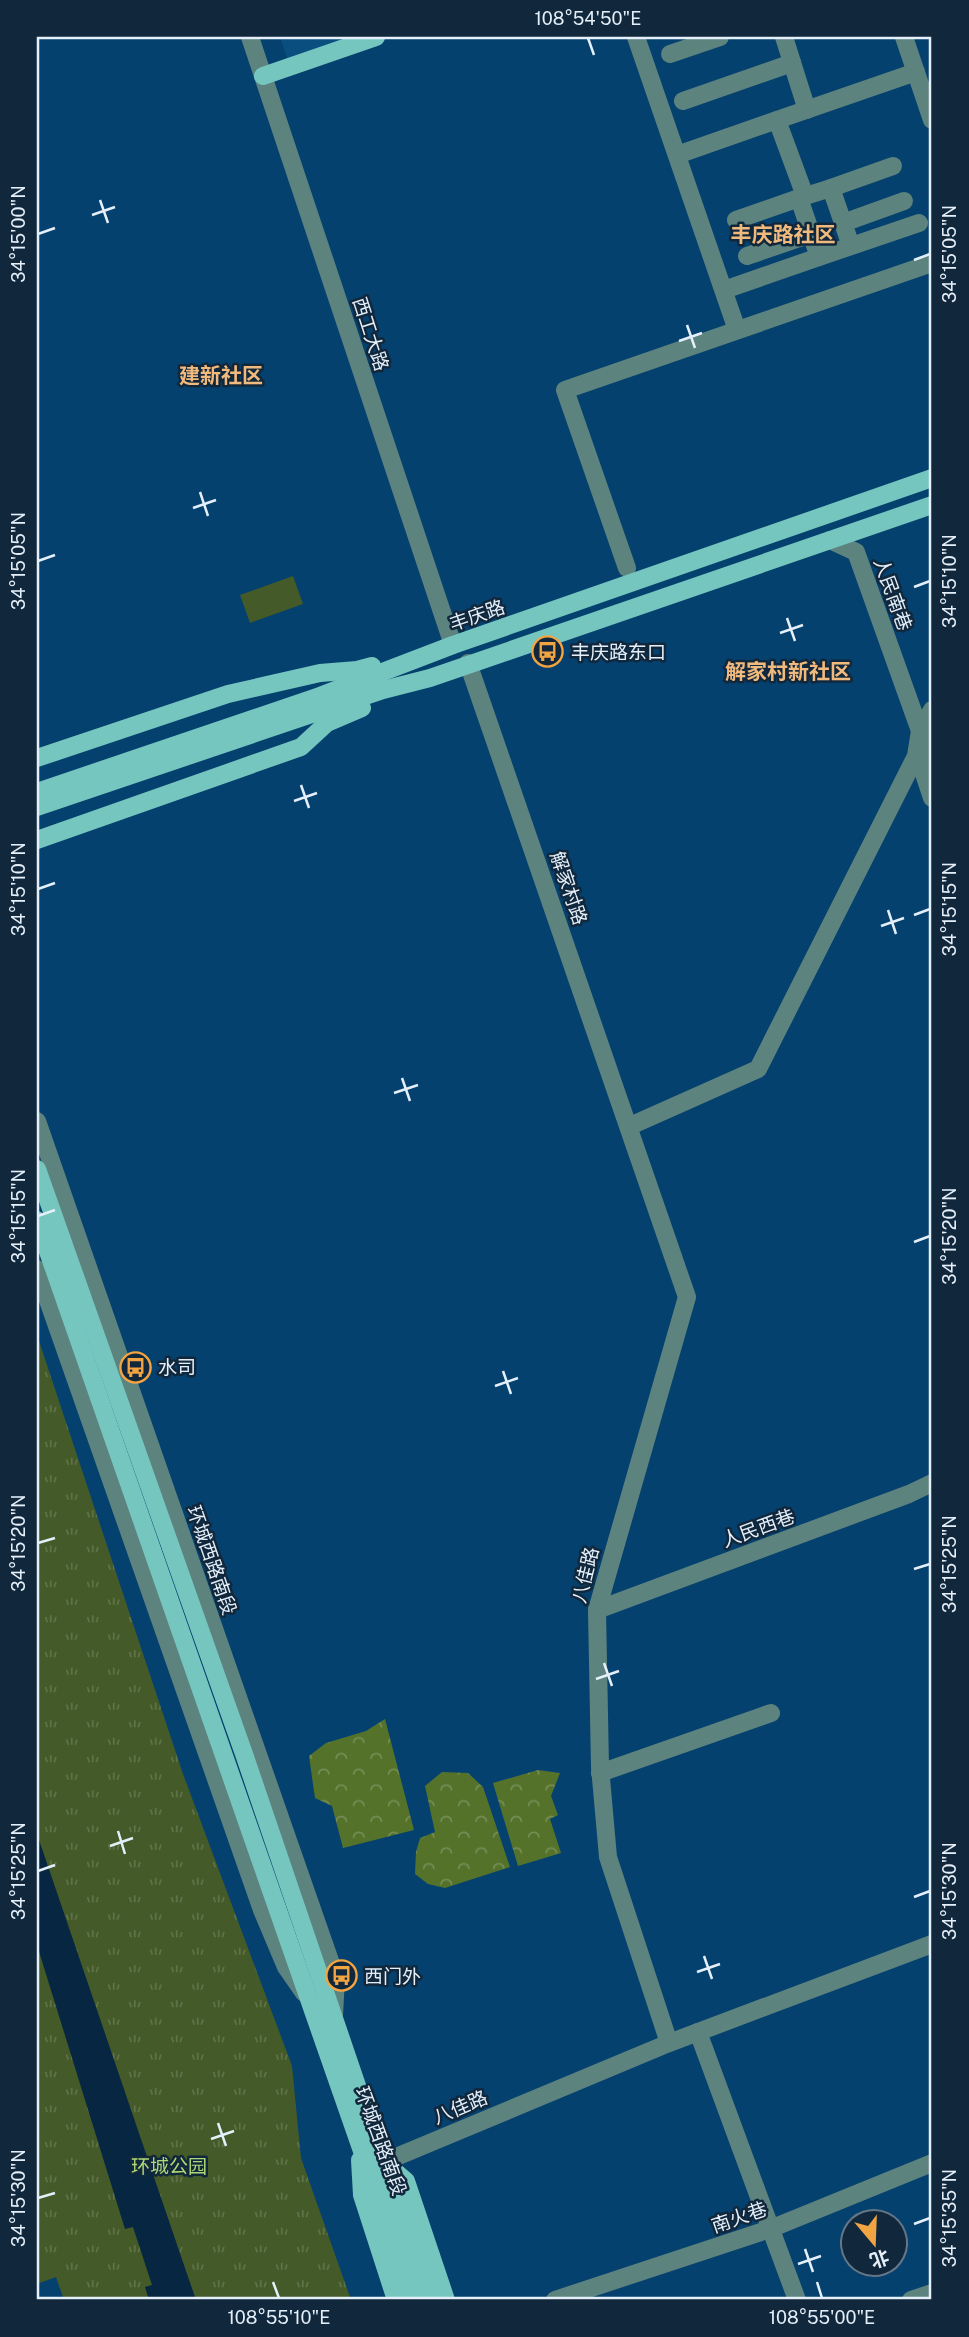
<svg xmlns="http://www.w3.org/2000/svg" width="969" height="2337" font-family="'Public Sans','Noto Sans SC',sans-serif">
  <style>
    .built { fill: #094e7e }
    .grass { fill: #445a28 }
    .forest { fill: url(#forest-crowns) }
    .park { fill: url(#park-tufts) }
    .water { fill: #062641 }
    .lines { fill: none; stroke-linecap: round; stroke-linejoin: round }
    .minor { stroke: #5d837f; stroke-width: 18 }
    .major { stroke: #75c6bf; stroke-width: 18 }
    .ticks { fill: none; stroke: #e4effa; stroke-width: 2.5 }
    .labels { text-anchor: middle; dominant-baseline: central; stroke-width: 5; stroke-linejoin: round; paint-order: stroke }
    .street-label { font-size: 19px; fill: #e4effa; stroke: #11273b }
    .poi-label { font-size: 19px; fill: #e4effa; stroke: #11273b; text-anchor: start }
    .park-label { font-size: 19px; fill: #aed876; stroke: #11273b }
    .neighbourhood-label { font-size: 21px; font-weight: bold; fill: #f0b97d; stroke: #11273b }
    .neatline { fill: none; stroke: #e4effa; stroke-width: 2.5 }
    .ticks-label { font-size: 18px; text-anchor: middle; fill: #e4effa }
  </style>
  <defs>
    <pattern id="forest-crowns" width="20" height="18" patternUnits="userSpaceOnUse" patternTransform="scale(1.75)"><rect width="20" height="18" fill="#55722b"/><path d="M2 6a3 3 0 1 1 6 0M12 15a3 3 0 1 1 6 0" fill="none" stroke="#758d55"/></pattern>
    <pattern id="park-tufts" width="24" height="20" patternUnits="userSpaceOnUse" patternTransform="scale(1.75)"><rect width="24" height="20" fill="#445a28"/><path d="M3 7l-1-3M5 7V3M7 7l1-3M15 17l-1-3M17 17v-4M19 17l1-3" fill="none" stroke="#5f7248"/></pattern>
  </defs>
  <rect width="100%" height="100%" fill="#05416e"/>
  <!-- built -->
  <polygon class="built" points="280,37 357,37 288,61"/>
  <!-- grass -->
  <polygon class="grass" points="293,576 303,604 250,623 240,595"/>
  <!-- forest -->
  <g class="forest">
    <polygon points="385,1719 414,1830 343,1848 332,1806 315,1798 309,1756 326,1743 366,1731"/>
    <polygon points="538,1770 560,1773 551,1796 558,1815 550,1819 561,1853 518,1866 493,1783"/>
    <polygon points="442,1772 468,1773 483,1787 510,1867 445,1888 428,1884 415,1874 416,1852 420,1838 435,1832 425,1786"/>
  </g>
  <!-- park -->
  <polygon class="park" points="37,1335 183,1774 292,2066 301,2158 351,2300 64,2300 56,2277 37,2284"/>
  <!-- water -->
  <polygon class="water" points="37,1834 186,2271 196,2300 149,2300 145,2287 152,2285 133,2227 125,2229 37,1945"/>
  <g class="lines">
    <!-- minor -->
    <g class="minor">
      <polyline points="250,37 453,645"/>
      <polyline points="636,37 737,330"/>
      <polyline points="784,37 807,110"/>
      <polyline points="904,37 932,120"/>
      <polyline points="670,54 720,37"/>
      <polyline points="683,101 792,63"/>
      <polyline points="777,120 916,72"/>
      <polyline points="677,155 777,120 805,196"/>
      <polyline points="831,188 893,166"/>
      <polyline points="736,220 799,198"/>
      <polyline points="843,223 904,201"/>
      <polyline points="851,246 831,188 799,198 819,257 919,223"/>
      <polyline points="747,256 811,234"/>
      <polyline points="724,290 819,257"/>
      <polyline points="830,540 856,552 920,731 924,774 932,798"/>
      <polyline points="627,568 565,390 932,263"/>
      <polyline points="468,663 687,1297 597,1610 600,1767 608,1857 669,2043"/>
      <polyline points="37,1121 336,1978 334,2015"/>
      <polyline points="630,1126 758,1069 916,756 920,731 932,710"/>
      <polyline points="37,1269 262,1910 286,1967 304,1993"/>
      <polyline points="597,1610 909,1494 932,1483"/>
      <polyline points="600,1773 771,1713"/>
      <polyline points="698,2032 797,2300"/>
      <polyline points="384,2162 669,2043 932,1944"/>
      <polyline points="555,2300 770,2229 932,2163"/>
      <polyline points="911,2300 932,2293"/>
    </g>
    <!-- major -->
    <g class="major">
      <polyline points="263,76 376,37"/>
      <polyline points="37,758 228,694 320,673 357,670 372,666"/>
      <polyline points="37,792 320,696 453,645 932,478"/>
      <polyline points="37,807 383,690 430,678 932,505"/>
      <polyline points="37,840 301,747 327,723 362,708"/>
      <polyline points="37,1169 244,1754 430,2300"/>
      <polyline points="37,1220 414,2300"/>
      <polyline points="360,2160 362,2195 396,2300"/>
      <polyline points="384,2162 406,2181 446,2300"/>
    </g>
  </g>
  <!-- ticks -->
  <path class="ticks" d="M588 38 594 55M100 200 108 223M92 215 115 207M38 234 55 228M914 260 930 254M687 325 695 348M679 341 702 333M200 492 208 516M193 508 216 500M38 561 55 555M914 587 930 581M787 618 795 641M780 633 803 625M301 785 309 808M294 801 317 793M38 889 55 883M888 910 896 934M914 915 930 909M881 926 904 918M402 1078 410 1101M394 1093 418 1085M38 1216 55 1210M914 1242 930 1236M503 1371 511 1394M495 1386 518 1378M38 1543 55 1538M914 1569 930 1564M604 1663 612 1686M596 1679 619 1671M118 1831 125 1854M110 1846 133 1838M38 1871 55 1865M914 1897 930 1891M704 1956 712 1979M697 1972 720 1964M218 2123 226 2146M211 2139 234 2131M38 2198 55 2193M914 2224 930 2218M805 2249 813 2272M798 2264 821 2256M273 2282 279 2298M817 2282 822 2298"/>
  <!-- icons -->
  <defs>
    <symbol id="bus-ring" viewBox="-11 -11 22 22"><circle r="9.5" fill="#11273b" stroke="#f3a442" stroke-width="1.5"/><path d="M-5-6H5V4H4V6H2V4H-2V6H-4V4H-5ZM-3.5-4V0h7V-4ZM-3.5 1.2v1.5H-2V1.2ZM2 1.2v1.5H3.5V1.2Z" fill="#f3a442"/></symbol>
  </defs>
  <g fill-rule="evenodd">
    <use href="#bus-ring" x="530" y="634" width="35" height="35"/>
    <use href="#bus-ring" x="118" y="1350" width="35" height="35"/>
    <use href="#bus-ring" x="324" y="1958" width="35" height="35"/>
  </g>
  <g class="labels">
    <!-- street labels -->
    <g class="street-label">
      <text transform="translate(371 334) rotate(72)">西工大路</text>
      <text transform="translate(893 594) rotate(70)">人民南巷</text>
      <text transform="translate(477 615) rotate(-19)">丰庆路</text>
      <text transform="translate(569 888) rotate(71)">解家村路</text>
      <text transform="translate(758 1528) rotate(-20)">人民西巷</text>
      <text transform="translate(212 1560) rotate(71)">环城西路南段</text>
      <text transform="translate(585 1575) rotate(-76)">八佳路</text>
      <text transform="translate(460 2107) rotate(-23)">八佳路</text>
      <text transform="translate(381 2141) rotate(70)">环城西路南段</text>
      <text transform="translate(739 2217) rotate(-19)">南火巷</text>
    </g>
    <!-- poi labels -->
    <g class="poi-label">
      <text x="571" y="652">丰庆路东口</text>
      <text x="158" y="1367">水司</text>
      <text x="364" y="1976">西门外</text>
    </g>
    <!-- park labels -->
    <g class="park-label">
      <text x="169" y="2166">环城公园</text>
    </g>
    <!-- neighbourhood labels -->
    <g class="neighbourhood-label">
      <text x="783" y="234">丰庆路社区</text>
      <text x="221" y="375">建新社区</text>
      <text x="788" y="671">解家村新社区</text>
    </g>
  </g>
  <!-- border -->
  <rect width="969" height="2337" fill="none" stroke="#11273b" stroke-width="77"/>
  <!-- north arrow -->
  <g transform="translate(874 2243) rotate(161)"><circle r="33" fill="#11273b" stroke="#657787" stroke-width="2"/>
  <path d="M0-5L12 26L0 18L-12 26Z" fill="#f3a442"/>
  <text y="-10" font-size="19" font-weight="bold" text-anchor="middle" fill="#e4effa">北</text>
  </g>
  <rect x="38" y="38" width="892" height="2260" class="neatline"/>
  <g class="ticks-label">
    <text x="588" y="25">108°54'50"E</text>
    <text transform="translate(19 234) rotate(-90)" y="6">34°15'00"N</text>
    <text transform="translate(950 254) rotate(-90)" y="6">34°15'05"N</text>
    <text transform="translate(19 561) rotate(-90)" y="6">34°15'05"N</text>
    <text transform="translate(950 581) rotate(-90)" y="6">34°15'10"N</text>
    <text transform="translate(19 889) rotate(-90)" y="6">34°15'10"N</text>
    <text transform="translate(950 909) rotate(-90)" y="6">34°15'15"N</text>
    <text transform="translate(19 1216) rotate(-90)" y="6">34°15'15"N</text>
    <text transform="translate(950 1236) rotate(-90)" y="6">34°15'20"N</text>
    <text transform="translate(19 1543) rotate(-90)" y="6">34°15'20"N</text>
    <text transform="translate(950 1564) rotate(-90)" y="6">34°15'25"N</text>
    <text transform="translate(19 1871) rotate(-90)" y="6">34°15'25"N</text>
    <text transform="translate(950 1891) rotate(-90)" y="6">34°15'30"N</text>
    <text transform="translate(19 2198) rotate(-90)" y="6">34°15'30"N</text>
    <text transform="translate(950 2218) rotate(-90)" y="6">34°15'35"N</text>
    <text x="279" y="2324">108°55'10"E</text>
    <text x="822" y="2324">108°55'00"E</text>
  </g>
</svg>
